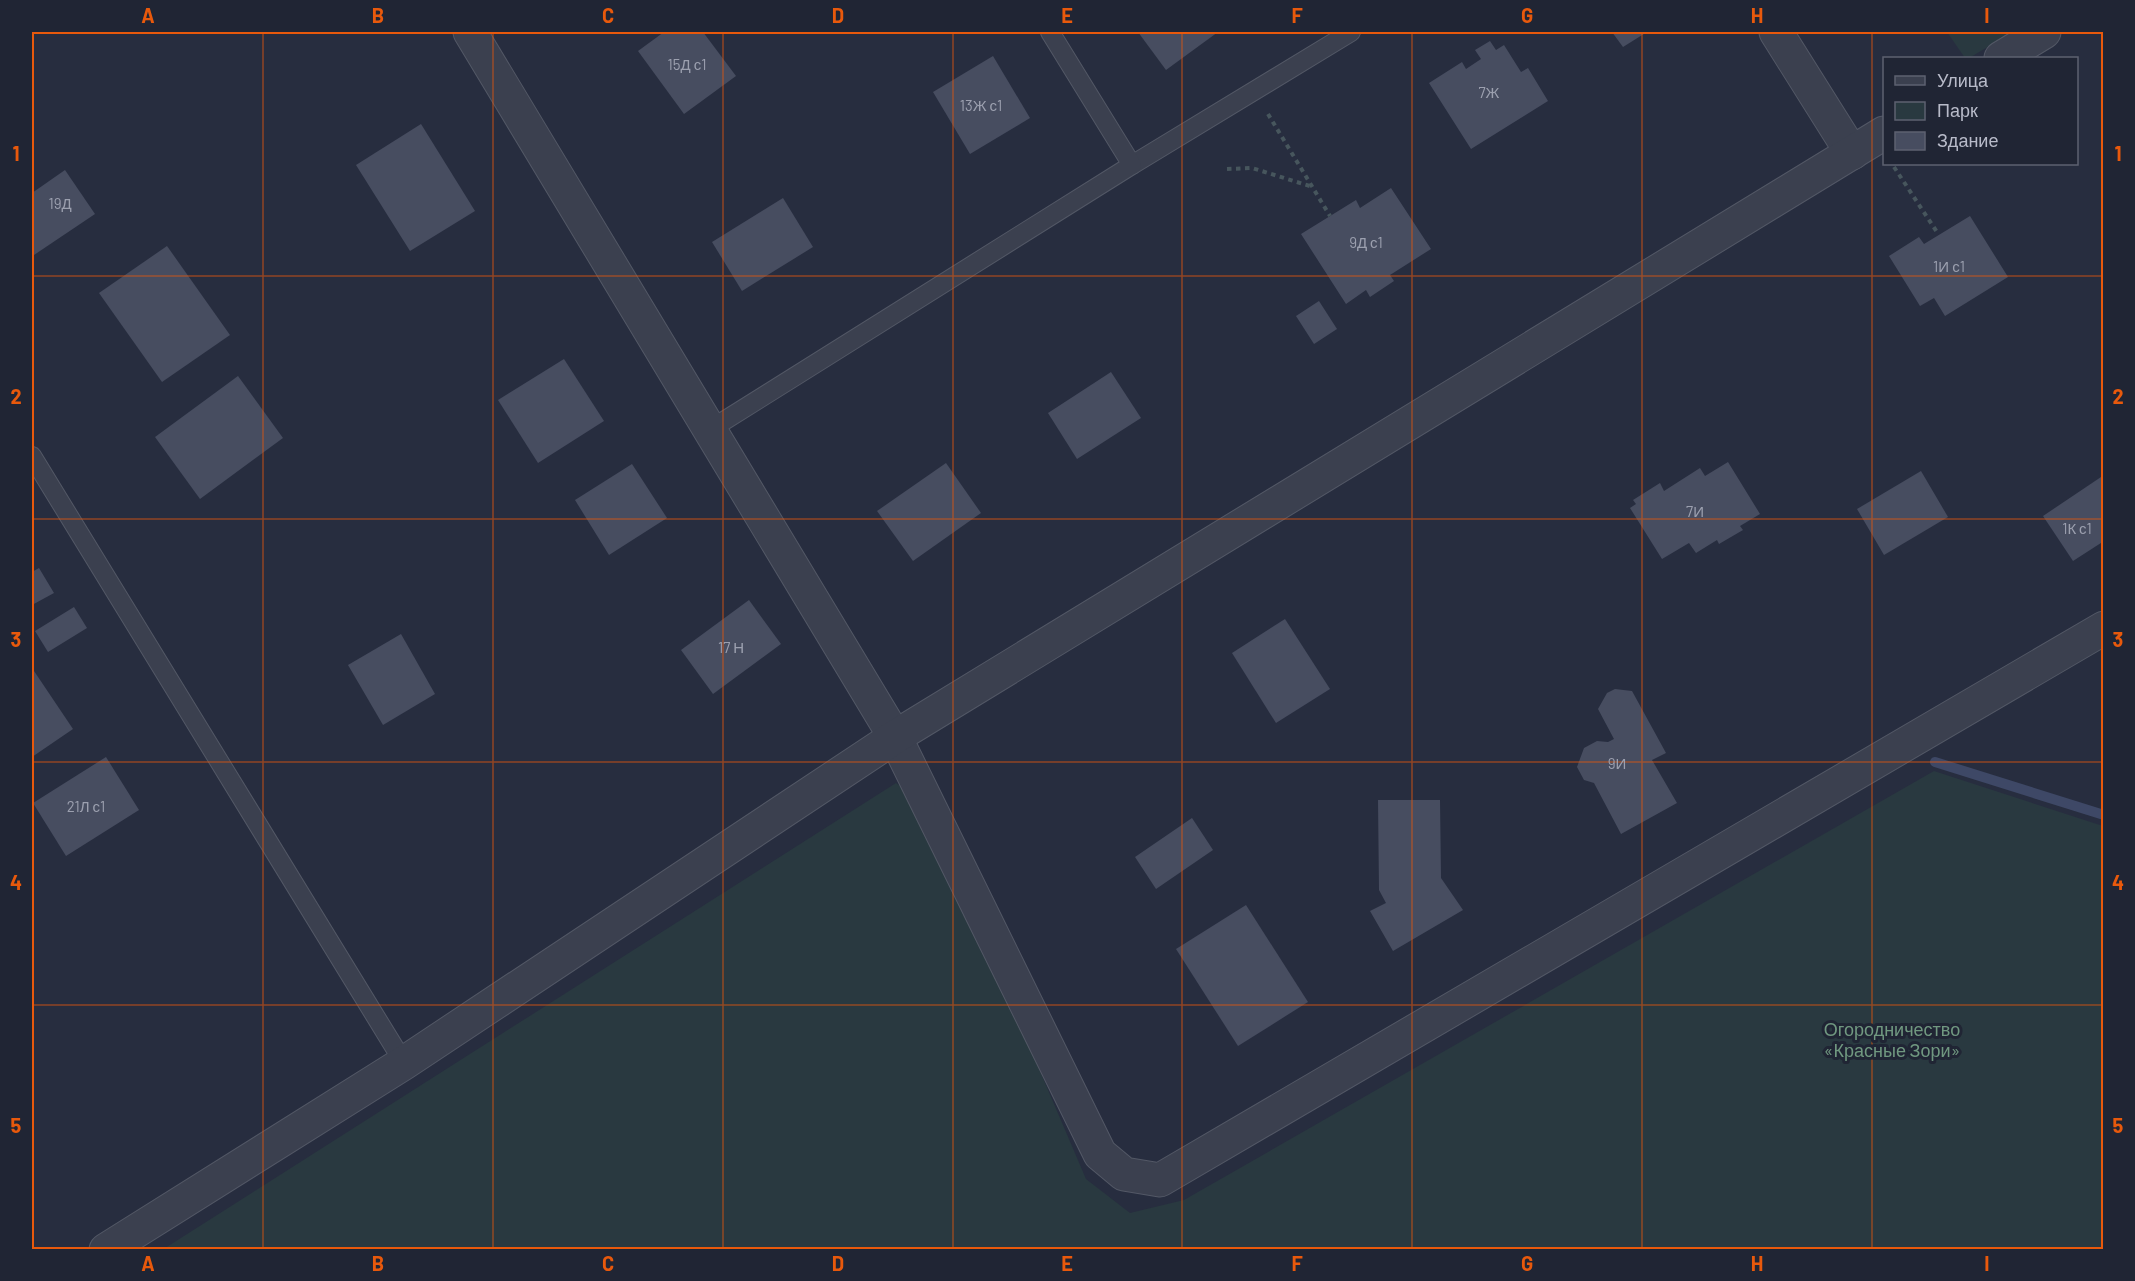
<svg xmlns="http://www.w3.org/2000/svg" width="2135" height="1281" font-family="Barlow,sans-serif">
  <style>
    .green { fill: #293940 }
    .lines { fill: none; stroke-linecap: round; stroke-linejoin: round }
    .stream { stroke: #3e4866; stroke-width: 10 }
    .building { fill: #474d60 }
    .lane-casing { stroke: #535866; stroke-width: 20 }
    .street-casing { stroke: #535866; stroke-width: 35 }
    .path { stroke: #47565d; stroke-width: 4; stroke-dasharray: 4.5 4.5; stroke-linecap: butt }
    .lane { stroke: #3b404f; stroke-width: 18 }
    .street { stroke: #3b404f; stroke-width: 33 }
    .grid { fill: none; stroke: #e8590c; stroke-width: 1.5; stroke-opacity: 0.55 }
    .labels { text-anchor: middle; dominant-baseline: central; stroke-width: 6; stroke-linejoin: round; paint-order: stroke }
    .number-label { font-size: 15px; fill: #9ca0af }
    .park-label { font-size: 18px; fill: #709880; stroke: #202534 }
    .neatline { fill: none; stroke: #e8590c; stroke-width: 2 }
    .grid-label { font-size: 20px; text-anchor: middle; font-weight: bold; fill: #e8590c }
  </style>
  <rect width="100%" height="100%" fill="#272d3f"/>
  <!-- green -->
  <g class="green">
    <polygon points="1947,32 2013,32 1969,58 1965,58"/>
    <polygon points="1934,771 2103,826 2103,1249 162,1250 896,783 926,804 1086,1179 1130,1213 1184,1200"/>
  </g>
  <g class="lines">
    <!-- stream -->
    <polyline class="stream" points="1935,762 2104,815"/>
  </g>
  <!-- building -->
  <g class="building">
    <polygon points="664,32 703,32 736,76 684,114 638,51"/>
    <polygon points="1138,32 1218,32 1166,70"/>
    <polygon points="1612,32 1647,32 1623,47"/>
    <polygon points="1490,41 1496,50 1504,45 1521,72 1528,68 1548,101 1471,149 1429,83 1462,62 1466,69 1481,59 1475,50"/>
    <polygon points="993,56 1030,118 970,154 933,92"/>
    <polygon points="421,124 475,211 410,251 356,165"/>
    <polygon points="65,170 95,214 34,255 32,250 32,193"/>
    <polygon points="1391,188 1431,249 1390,275 1394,281 1370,297 1366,290 1346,304 1301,234 1356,200 1360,208"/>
    <polygon points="783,198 813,247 742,291 712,242"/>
    <polygon points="1970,216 2008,277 1945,316 1934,298 1920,306 1889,256 1919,237 1924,244"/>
    <polygon points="167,246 230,335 162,382 99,293"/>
    <polygon points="1319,301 1337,329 1314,344 1296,316"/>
    <polygon points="564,359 604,421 538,463 498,400"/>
    <polygon points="1111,372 1141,418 1077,459 1048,413"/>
    <polygon points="238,376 283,438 200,499 155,437"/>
    <polygon points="1728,462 1760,514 1740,526 1743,530 1719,544 1717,540 1696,553 1689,543 1662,559 1630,508 1636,504 1633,500 1660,483 1664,491 1700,468 1705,476"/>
    <polygon points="946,463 981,513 913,561 877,511"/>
    <polygon points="632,464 667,518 609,555 575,500"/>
    <polygon points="1921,471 1948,517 1884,555 1857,509"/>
    <polygon points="2104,475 2104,541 2073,561 2043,516"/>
    <polygon points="39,568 54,593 32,605 32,572"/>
    <polygon points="749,600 781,644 713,694 681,650"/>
    <polygon points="74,607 87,628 48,652 35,631"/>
    <polygon points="1285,619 1330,689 1276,723 1232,653"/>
    <polygon points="401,634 435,694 383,725 348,665"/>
    <polygon points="32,668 73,729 32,757"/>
    <polygon points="1615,689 1632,691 1666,753 1652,760 1677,803 1621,834 1594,783 1584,780 1577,767 1584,748 1597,741 1608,742 1614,739 1598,709 1607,693"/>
    <polygon points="106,757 139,810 66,856 33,803"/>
    <polygon points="1378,800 1440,800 1441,878 1463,910 1393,951 1370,911 1386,903 1379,890"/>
    <polygon points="1192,818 1213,850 1156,889 1135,857"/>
    <polygon points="1246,905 1308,1002 1238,1046 1176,949"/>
  </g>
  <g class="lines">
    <defs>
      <g id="lane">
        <polyline points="1132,165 1351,32"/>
        <polyline points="711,429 1132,165 1050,32"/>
        <polyline points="32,456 404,1063"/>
      </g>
      <g id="street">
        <polyline points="470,32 895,737 1100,1154 1124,1174 1160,1180 2104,628"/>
        <polyline points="1776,32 1852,153"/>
        <polyline points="2001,58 2044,32"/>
        <polyline points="106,1250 404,1063 895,737 1884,133"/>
      </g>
    </defs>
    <!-- lane casing -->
    <use href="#lane" class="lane-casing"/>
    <!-- street casing -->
    <use href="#street" class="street-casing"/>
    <!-- path -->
    <g class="path">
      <polyline points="1268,114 1330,216"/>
      <polyline points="1894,167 1937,232"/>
      <polyline points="1227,169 1252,168 1313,187"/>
    </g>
    <!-- lane -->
    <use href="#lane" class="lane"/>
    <!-- street -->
    <use href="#street" class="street"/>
  </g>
  <!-- grid -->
  <path class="grid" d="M263 32V1250M493 32V1250M723 32V1250M953 32V1250M1182 32V1250M1412 32V1250M1642 32V1250M1872 32V1250M32 276H2104M32 519H2104M32 762H2104M32 1005H2104"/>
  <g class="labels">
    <!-- number labels -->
    <g class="number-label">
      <text x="687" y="64">15Д с1</text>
      <text x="1489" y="92">7Ж</text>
      <text x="981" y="105">13Ж с1</text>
      <text x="60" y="203">19Д</text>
      <text x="1366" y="242">9Д с1</text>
      <text x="1949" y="266">1И с1</text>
      <text x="1695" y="511">7И</text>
      <text x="2077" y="528">1К с1</text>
      <text x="731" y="647">17 Н</text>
      <text x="1617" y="763">9И</text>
      <text x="86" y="806">21Л с1</text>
    </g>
    <!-- park labels -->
    <g class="park-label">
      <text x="1892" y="1029">Огородничество<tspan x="1892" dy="21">«Красные Зори»</tspan></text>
    </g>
  </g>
  <!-- border -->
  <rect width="2135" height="1281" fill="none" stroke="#202534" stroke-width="66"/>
  <!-- legend -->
  <rect x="1883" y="57" width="195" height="108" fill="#202534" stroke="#5d6170" stroke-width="1.5"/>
  <rect x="1895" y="76" width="30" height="9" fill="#3b404f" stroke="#5d6170" stroke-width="1.5"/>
  <text x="1937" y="87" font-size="18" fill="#b8bbc9">Улица</text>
  <rect x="1895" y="102" width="30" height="18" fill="#293940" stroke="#5d6170" stroke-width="1.5"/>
  <text x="1937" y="117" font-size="18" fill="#b8bbc9">Парк</text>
  <rect x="1895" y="132" width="30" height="18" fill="#474d60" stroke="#5d6170" stroke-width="1.5"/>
  <text x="1937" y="147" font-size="18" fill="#b8bbc9">Здание</text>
  <rect x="33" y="33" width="2069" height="1215" class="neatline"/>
  <g class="grid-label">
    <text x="148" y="23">A</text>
    <text x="378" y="23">B</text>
    <text x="608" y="23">C</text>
    <text x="838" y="23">D</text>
    <text x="1067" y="23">E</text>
    <text x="1297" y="23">F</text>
    <text x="1527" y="23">G</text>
    <text x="1757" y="23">H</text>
    <text x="1987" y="23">I</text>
    <text x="16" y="161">1</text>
    <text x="2118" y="161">1</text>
    <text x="16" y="404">2</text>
    <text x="2118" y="404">2</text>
    <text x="16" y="647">3</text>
    <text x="2118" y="647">3</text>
    <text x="16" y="890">4</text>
    <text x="2118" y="890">4</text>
    <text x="16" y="1133">5</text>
    <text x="2118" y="1133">5</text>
    <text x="148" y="1271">A</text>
    <text x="378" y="1271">B</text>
    <text x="608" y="1271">C</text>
    <text x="838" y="1271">D</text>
    <text x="1067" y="1271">E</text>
    <text x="1297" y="1271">F</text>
    <text x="1527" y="1271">G</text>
    <text x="1757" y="1271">H</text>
    <text x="1987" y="1271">I</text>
  </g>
</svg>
